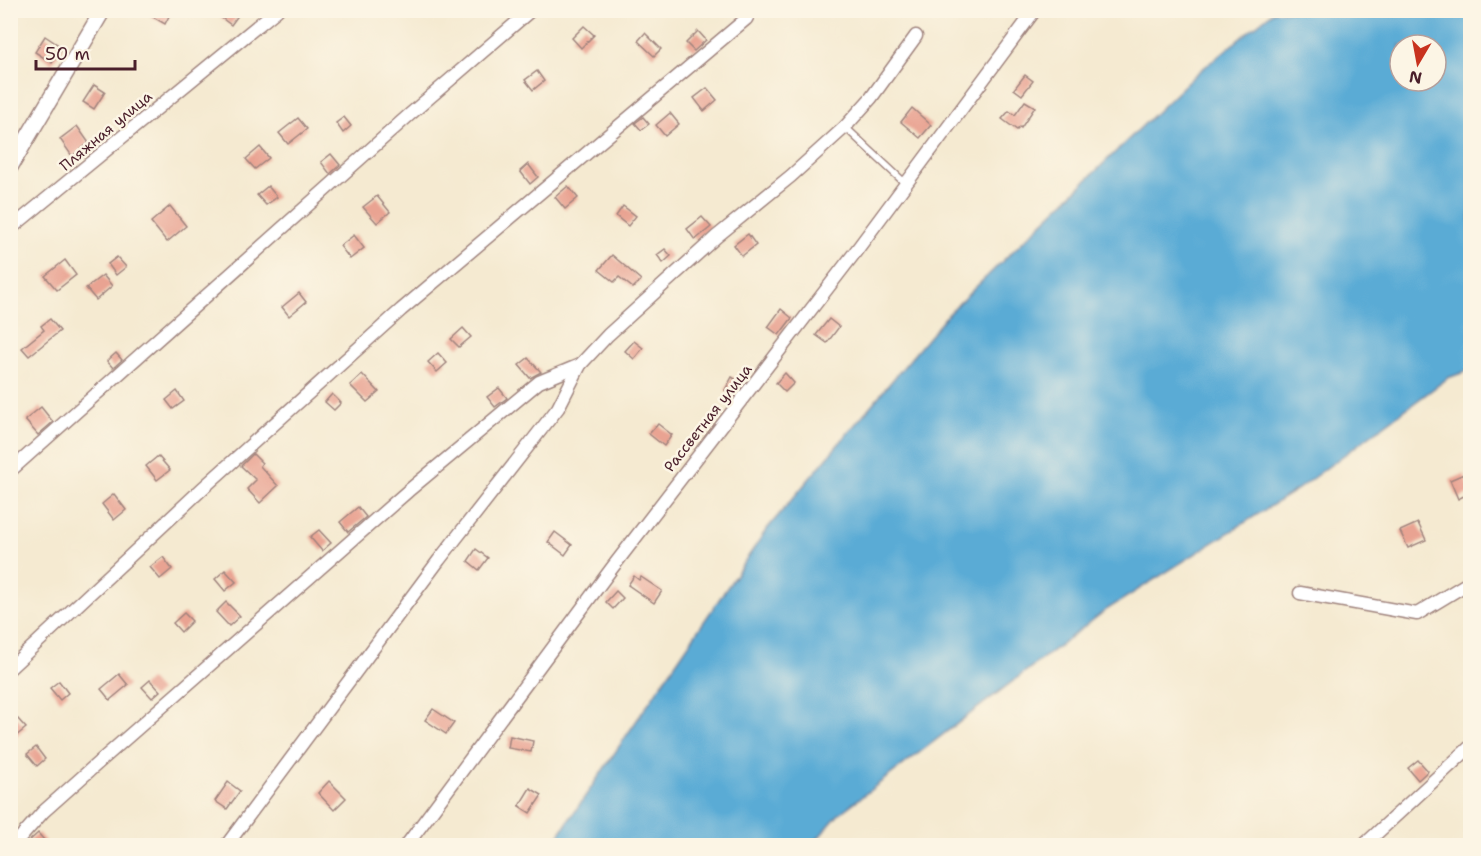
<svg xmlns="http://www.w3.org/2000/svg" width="1481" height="856" font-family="'Shantell Sans',sans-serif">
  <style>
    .water { fill: #5aabd5; stroke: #526580; stroke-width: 1.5; fill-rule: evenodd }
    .building { fill: #e9a392 }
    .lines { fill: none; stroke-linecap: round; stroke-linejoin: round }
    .service-casing { stroke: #a0847e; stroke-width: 9 }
    .minor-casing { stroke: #a0847e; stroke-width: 15 }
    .tertiary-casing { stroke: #a0847e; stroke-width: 18 }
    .service { stroke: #fff; stroke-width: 6 }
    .minor { stroke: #fff; stroke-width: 12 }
    .tertiary { stroke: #fff; stroke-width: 15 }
    .labels { text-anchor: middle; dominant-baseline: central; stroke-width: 5; stroke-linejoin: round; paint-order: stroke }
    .street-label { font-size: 15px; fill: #4a1f2b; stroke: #fcf5e5 }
  </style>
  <rect width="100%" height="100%" fill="#fcf5e5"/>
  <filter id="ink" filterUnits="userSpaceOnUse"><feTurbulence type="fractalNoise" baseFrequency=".0167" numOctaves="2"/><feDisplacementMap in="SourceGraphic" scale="12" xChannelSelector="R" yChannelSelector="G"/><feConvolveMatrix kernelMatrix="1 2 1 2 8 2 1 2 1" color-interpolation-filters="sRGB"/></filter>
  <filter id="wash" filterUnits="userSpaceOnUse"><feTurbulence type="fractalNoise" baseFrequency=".008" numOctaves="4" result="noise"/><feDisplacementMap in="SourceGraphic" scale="24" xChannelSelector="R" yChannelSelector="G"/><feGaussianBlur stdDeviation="1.35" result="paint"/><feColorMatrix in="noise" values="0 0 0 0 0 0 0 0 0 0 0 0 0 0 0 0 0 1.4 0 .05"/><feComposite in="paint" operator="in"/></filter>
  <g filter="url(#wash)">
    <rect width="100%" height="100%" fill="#f5ead1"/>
    <!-- water -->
    <path class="water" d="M1274 11H1470V370L1448 378 1298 489 1106 610 839 814 812 845H552L767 529 949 313 1195 75ZM1400 45H1436V81H1400Z"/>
    <g id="blocks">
      <!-- building -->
      <g class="building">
        <polygon points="141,10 172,10 165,24"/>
        <polygon points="211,10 242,10 231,25"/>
        <polygon points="584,26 594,35 581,48 572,38"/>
        <polygon points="698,31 706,40 694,51 686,43"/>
        <polygon points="645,33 661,49 654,56 638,41"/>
        <polygon points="45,36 63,48 52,63 35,52"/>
        <polygon points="537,71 544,81 533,90 525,80"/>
        <polygon points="1025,75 1033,81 1022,95 1014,89"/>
        <polygon points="94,85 105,92 94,109 83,102"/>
        <polygon points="707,88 717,100 704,111 694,98"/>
        <polygon points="1025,101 1035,107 1021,128 1020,127 1017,130 1002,119 1009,111 1015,115"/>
        <polygon points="912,108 931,125 920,138 901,122"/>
        <polygon points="670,113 679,124 665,136 656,125"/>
        <polygon points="344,117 351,126 343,133 336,123"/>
        <polygon points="643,117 649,124 641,130 635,123"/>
        <polygon points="298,118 307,129 288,144 279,133"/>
        <polygon points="77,126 89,143 72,156 60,139"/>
        <polygon points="260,147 269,158 255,169 246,159"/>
        <polygon points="331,154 340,165 330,174 321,162"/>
        <polygon points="528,164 538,177 530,184 520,171"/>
        <polygon points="268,186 277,197 266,205 257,195"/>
        <polygon points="568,186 578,198 565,209 555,197"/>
        <polygon points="377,196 390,212 377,223 363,207"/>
        <polygon points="170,206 186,226 167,242 151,222"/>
        <polygon points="623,206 636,216 628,226 616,216"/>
        <polygon points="702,217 711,227 695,240 687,229"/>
        <polygon points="748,234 756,245 742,256 734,245"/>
        <polygon points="354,235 364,248 350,259 340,246"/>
        <polygon points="665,249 671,256 663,263 657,255"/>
        <polygon points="612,255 641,280 633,288 619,277 614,282 599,270"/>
        <polygon points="117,257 126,267 116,275 108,264"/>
        <polygon points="65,260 76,275 57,290 45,276"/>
        <polygon points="103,275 112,286 96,300 86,288"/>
        <polygon points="299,293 306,302 289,316 282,307"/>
        <polygon points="781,309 792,318 779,335 768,327"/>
        <polygon points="50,319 60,331 29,356 22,348 44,330 41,326"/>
        <polygon points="829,319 839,327 827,343 816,335"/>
        <polygon points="463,328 471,337 459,347 451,339"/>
        <polygon points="634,341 643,348 634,359 625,351"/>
        <polygon points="116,353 122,360 113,368 107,361"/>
        <polygon points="438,353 447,363 437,372 428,362"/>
        <polygon points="528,358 541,372 530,378 519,365"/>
        <polygon points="785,373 794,383 785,392 776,383"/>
        <polygon points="362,374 379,392 367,402 350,385"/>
        <polygon points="732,377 743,384 734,397 725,390"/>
        <polygon points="499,388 507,398 495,407 487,397"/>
        <polygon points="177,391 184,401 173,409 166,400"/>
        <polygon points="332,394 341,403 334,410 325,402"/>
        <polygon points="41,407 53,422 38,435 25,420"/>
        <polygon points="658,424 672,435 664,446 649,434"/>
        <polygon points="253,454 262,463 260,466 278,486 260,503 247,489 256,480 241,466"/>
        <polygon points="158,456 170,470 157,480 146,466"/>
        <polygon points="1464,474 1470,489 1470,493 1458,499 1450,480"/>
        <polygon points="114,494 126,510 114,520 102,504"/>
        <polygon points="358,507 366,517 348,532 340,522"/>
        <polygon points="1418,523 1426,540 1408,548 1400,531"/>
        <polygon points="319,530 331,543 322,551 310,537"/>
        <polygon points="555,532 572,545 565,555 548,542"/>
        <polygon points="476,549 488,558 479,570 468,561"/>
        <polygon points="163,557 172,569 160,579 150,567"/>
        <polygon points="225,570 236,582 225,591 215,579"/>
        <polygon points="634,576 639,580 641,577 662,591 654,603 628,585"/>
        <polygon points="616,591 623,598 613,609 606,602"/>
        <polygon points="226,602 240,616 229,626 216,612"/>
        <polygon points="184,613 192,621 181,632 173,623"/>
        <polygon points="119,674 128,685 110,700 101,689"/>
        <polygon points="150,680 160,691 152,698 142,687"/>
        <polygon points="59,681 68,693 60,700 50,688"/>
        <polygon points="433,709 454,723 446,734 425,720"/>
        <polygon points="17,718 26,728 16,736 10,730 10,724"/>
        <polygon points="510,736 533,741 531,752 508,748"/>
        <polygon points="36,747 45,759 37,766 27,754"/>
        <polygon points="1418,760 1428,771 1418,780 1408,768"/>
        <polygon points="329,781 346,798 334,810 318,793"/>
        <polygon points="228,782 240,791 227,809 215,801"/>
        <polygon points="530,788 542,795 530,813 519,806"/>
        <polygon points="38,833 49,846 24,846 27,843"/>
      </g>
    </g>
  </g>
  <g filter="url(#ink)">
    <use href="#blocks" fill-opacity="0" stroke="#a0847e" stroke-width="1.5"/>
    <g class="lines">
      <defs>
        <polyline id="service" points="845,127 906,184"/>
        <g id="minor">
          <polyline points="10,229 277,10"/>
          <polyline points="10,471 408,116 531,10"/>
          <polyline points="1300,593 1417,614 1470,582"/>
          <polyline points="10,668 203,488 401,310 746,19 751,10"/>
          <polyline points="13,846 43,812 98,763 408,491 539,382 580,365"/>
          <polyline points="226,846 439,560 558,408 580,365 608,335 716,237 791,176 845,127 871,98 916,36"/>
          <polyline points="406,846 612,568 853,255 1035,10"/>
          <polyline points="1363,846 1470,747"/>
        </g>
        <polyline id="tertiary" points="10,167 103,10"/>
      </defs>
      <!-- service casing -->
      <use href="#service" class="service-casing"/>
      <!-- minor casing -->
      <use href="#minor" class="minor-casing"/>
      <!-- tertiary casing -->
      <use href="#tertiary" class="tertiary-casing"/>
      <!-- service -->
      <use href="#service" class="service"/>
      <!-- minor -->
      <use href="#minor" class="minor"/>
      <!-- tertiary -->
      <use href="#tertiary" class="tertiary"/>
    </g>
  </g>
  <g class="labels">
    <!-- street labels -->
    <g class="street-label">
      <text transform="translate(106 131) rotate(-40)">Пляжная улица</text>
      <text transform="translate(708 418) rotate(-52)">Рассветная улица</text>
    </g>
  </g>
  <!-- margin -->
  <rect width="1481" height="856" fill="none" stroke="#fcf5e5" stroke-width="36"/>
  <!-- north arrow -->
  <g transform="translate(1418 63) rotate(190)"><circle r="28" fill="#fcf5e5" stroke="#b59f9b" stroke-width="1.5"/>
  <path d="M0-4.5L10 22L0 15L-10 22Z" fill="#c8321e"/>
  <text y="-9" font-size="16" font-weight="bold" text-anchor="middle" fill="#4a1f2b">N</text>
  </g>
  <!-- scale -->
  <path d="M36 60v9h99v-9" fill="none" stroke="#4a1f2b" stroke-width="3"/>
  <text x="45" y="60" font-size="18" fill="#4a1f2b" stroke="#fcf5e5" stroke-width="4.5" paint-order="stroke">50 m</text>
</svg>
